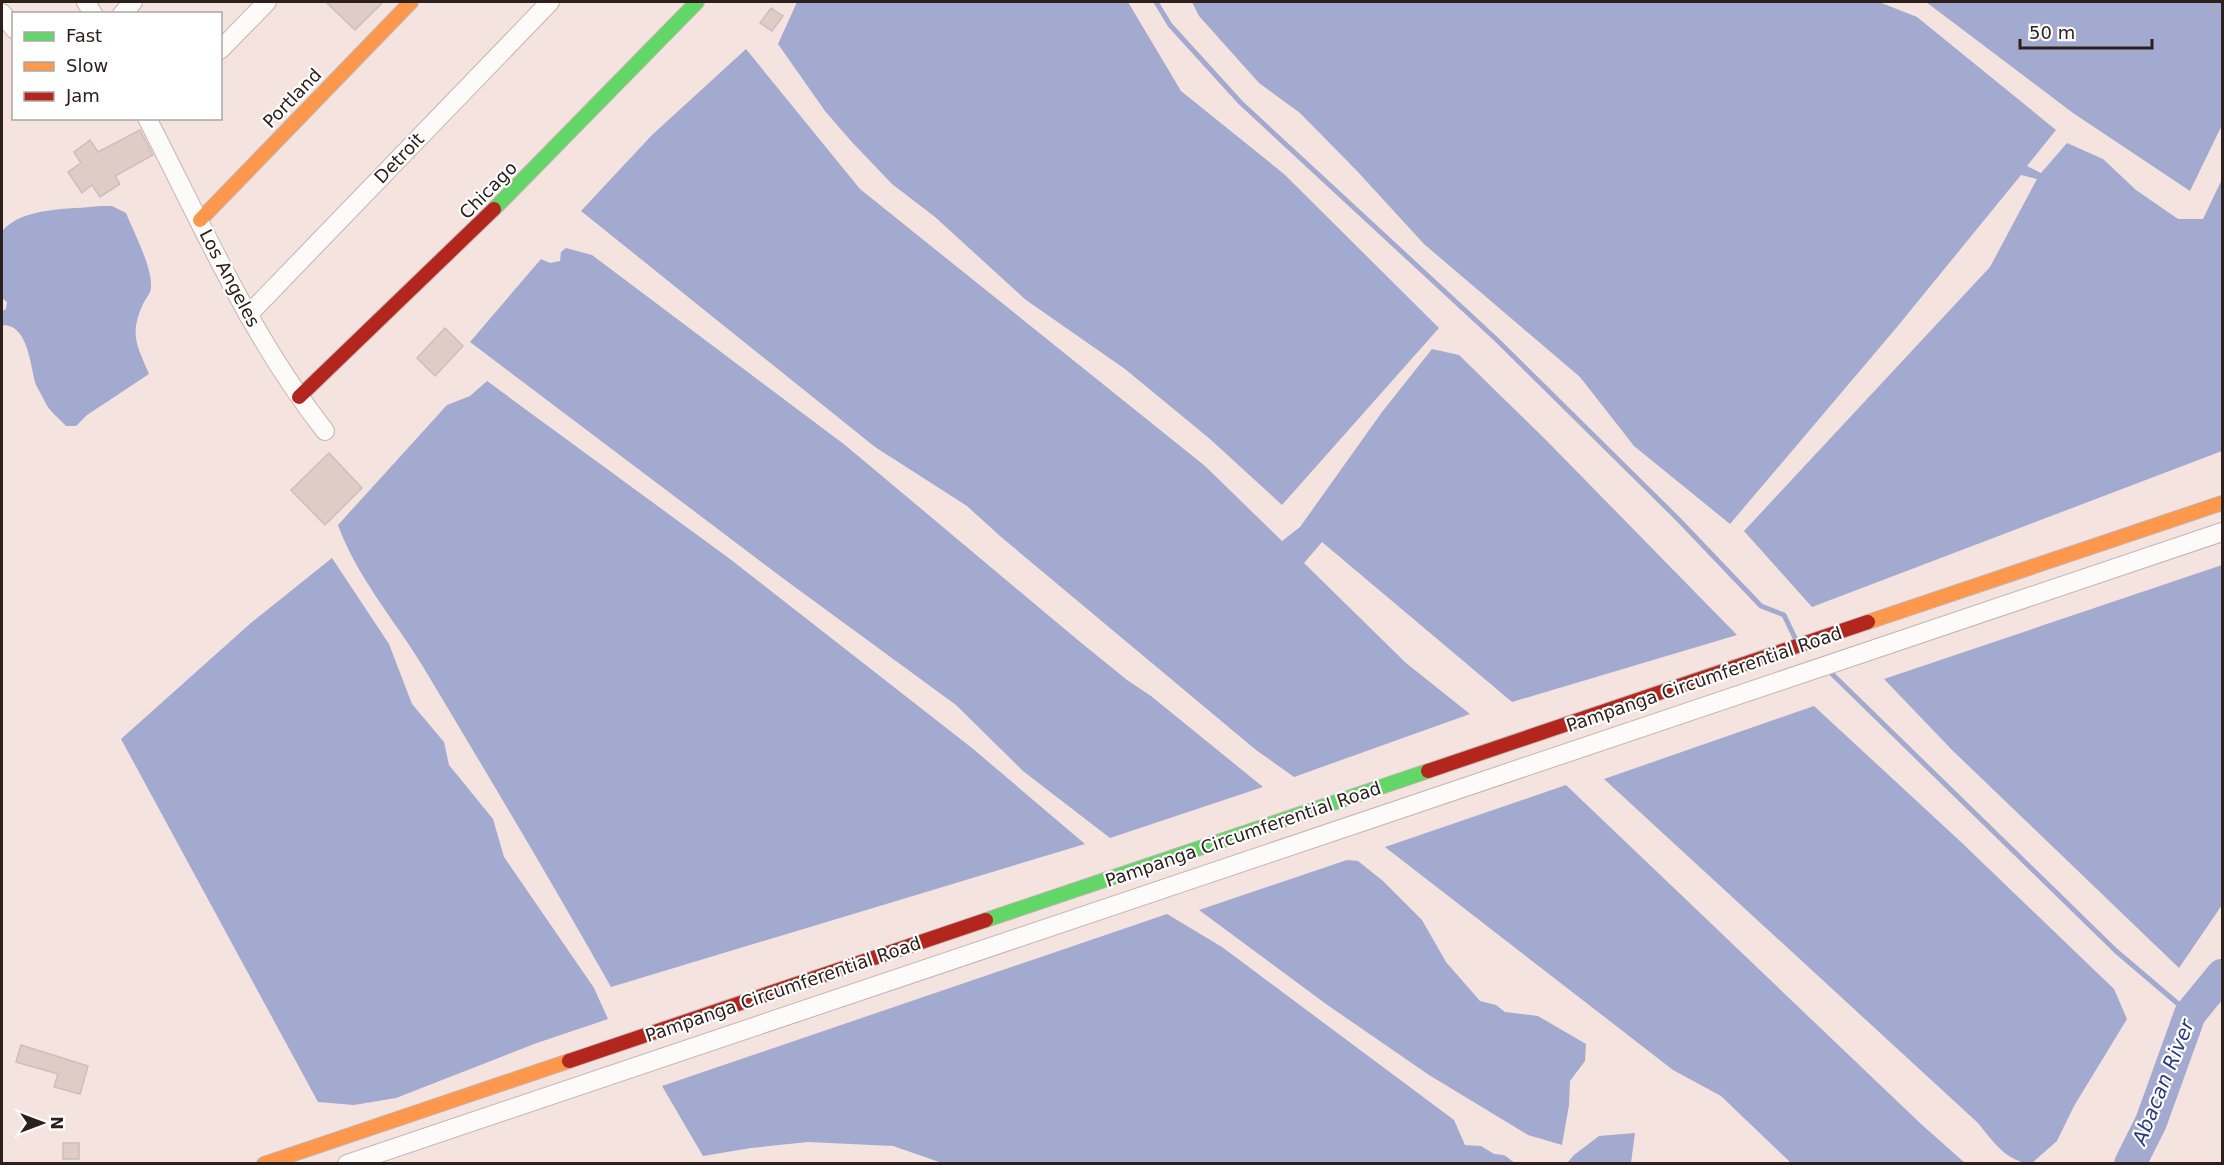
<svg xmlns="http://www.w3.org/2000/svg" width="2224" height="1165" font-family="'DejaVu Sans',sans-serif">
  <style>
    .water { fill: #a3aacf }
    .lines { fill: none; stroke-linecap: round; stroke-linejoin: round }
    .stream { stroke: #a3aacf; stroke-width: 5 }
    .river { stroke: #a3aacf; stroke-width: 32 }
    .building { fill: #e0ccc6; stroke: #ccbebb; stroke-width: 1.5 }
    .street-casing { stroke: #c3b5b1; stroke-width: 20 }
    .fast-casing { stroke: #c3b5b1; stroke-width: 16 }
    .slow-casing { stroke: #c3b5b1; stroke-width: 16 }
    .jam-casing { stroke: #c3b5b1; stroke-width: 16 }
    .street { stroke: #fdfbfa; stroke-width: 18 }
    .fast { stroke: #63d668; stroke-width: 14 }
    .slow { stroke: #ff974d; stroke-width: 14 }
    .jam { stroke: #b3261e; stroke-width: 14 }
    .labels { text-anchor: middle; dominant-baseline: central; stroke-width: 4.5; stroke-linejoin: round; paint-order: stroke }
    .street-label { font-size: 18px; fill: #2d201c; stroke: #fff }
    .water-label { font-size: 20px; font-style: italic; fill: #2b3a7c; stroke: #fff }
  </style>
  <rect width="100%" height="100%" fill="#f4e3df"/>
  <!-- water -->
  <g class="water">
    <polygon points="797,2 1128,2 1181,91 1284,174 1439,328 1282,505 1210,439 1125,369 1026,300 935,217 892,184 851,141 825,111 778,44"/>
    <polygon points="1192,2 1879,2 1917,17 2056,130 2027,166 2041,173 2067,143 2103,159 2136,190 2178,219 2203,219 2222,179 2222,451 1812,607 1744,531 1990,267 2037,179 2021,175 1897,327 1730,524 1634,446 1580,377 1424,244 1357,171 1300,113 1259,83 1199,16"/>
    <polygon points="1926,2 2222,2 2222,125 2190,191 2073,113"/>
    <polygon points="746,49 860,189 1205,466 1282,541 1300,527 1382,412 1432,349 1459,355 1545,439 1737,635 1512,702 1322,542 1304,563 1406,663 1470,714 1294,777 1256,750 1000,536 967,506 875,447 581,211 652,135"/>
    <path d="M99 206H112L126 213C134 233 152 266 151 287 151 293 146 298 143 304 129 335 137 345 149 374L87 415 76 426H66C59 418 49 411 45 402 42 396 39 390 36 385 30 367 29 324 2 325V311L6 309 7 302 2 298V231C24 206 70 210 99 206Z"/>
    <polygon points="566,248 592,255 845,445 1079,641 1127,680 1151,696 1263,787 1110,838 1023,771 956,705 788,582 470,342 541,259 550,263 560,261 561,252"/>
    <path d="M487 381 730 559 972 748 1085 844 611 987C550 879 486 772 422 665 393 618 357 577 338 525L447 405 470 396Z"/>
    <polygon points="332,558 389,644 412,704 444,742 449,765 493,819 504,857 594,988 608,1019 534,1044 396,1098 354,1105 318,1102 121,739 252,622"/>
    <polygon points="2222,565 2222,905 2179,968 1952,750 1884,679"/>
    <path d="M1814 706 1961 842 2114 989 2127 1019 2074 1106 2057 1141 2032 1163C2008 1164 1992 1140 1978 1123L1604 779Z"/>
    <polygon points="1566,785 1921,1124 1965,1163 1791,1163 1721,1096 1673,1070 1385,847"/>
    <polygon points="1347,860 1358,861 1383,881 1422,920 1446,962 1480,1001 1496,1005 1505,1012 1538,1016 1586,1044 1585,1061 1570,1081 1569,1105 1562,1145 1528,1135 1429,1075 1326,1004 1199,910"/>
    <polygon points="1167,914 1222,947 1454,1120 1465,1145 1481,1146 1494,1154 1504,1155 1515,1163 945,1164 893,1146 808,1142 751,1148 703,1156 662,1086"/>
    <polygon points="1635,1133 1631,1163 1567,1163 1574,1155 1599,1136"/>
  </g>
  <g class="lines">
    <!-- stream -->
    <g class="stream">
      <polyline points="1156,2 1170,25 1241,103 1497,340 1678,519 1761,606 1784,615 1795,638"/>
      <polyline points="1828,670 2116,951 2190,1014"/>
    </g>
    <!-- river -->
    <polyline class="river" points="2130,1164 2151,1122 2190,1014 2222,975"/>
  </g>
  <!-- building -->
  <g class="building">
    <polygon points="326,2 383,2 355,30"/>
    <polygon points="771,8 783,16 772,31 760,23"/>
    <polygon points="140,130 153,155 115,176 120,184 100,197 92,185 82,193 68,172 81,163 74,152 90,140 98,152"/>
    <polygon points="445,328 463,346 435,376 417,358"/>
    <polygon points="329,453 362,488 325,525 291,490"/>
    <polygon points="21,1045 88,1066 80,1094 54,1087 58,1074 16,1062"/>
    <rect x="63" y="1143" width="16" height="16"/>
  </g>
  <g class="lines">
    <defs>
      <g id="street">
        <polyline points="86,2 93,14"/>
        <polyline points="2,13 14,29"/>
        <polyline points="122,14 133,2"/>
        <polyline points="220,50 267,2"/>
        <path d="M147 118C202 225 251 337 325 431"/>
        <polyline points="248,315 550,2"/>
        <polyline points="347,1164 2222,532"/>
      </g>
      <g id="fast">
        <polyline points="494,209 697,2"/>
        <polyline points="986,920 1428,771"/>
      </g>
      <g id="slow">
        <polyline points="200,220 411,2"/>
        <polyline points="1868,622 2222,503"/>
        <polyline points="264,1164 569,1061"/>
      </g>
      <g id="jam">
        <polyline points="299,397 494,209"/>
        <polyline points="1428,771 1868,622"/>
        <polyline points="569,1061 986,920"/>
      </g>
    </defs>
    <!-- street casing -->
    <use href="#street" class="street-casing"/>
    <!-- fast casing -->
    <use href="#fast" class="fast-casing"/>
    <!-- slow casing -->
    <use href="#slow" class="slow-casing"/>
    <!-- jam casing -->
    <use href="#jam" class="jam-casing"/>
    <!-- street -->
    <use href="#street" class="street"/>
    <!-- fast -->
    <use href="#fast" class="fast"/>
    <!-- slow -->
    <use href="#slow" class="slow"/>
    <!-- jam -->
    <use href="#jam" class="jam"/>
  </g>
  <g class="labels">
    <!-- street labels -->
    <g class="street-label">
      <text transform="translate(292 98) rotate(-46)">Portland</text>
      <text transform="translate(399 158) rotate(-46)">Detroit</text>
      <text transform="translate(488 190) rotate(-45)">Chicago</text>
      <text transform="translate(230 278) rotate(62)">Los Angeles</text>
      <text transform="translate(1704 679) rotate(-19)">Pampanga Circumferential Road</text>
      <text transform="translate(1243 834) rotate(-19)">Pampanga Circumferential Road</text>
      <text transform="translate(783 989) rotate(-19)">Pampanga Circumferential Road</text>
    </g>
    <!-- water labels -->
    <g class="water-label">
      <text transform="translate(2163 1082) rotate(-68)">Abacan River</text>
    </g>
  </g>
  <!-- border -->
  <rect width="2224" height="1165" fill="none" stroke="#2d201c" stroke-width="6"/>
  <!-- legend -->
  <rect x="12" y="12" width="210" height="108" fill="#ffffff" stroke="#aba6a4" stroke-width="1.5"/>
  <rect x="24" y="32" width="30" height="9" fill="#63d668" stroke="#aba6a4" stroke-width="1.5"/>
  <text x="66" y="42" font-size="18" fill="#2d201c">Fast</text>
  <rect x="24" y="62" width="30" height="9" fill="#ff974d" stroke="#aba6a4" stroke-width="1.5"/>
  <text x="66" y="72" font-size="18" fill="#2d201c">Slow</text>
  <rect x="24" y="92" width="30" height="9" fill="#b3261e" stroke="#aba6a4" stroke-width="1.5"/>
  <text x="66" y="102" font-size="18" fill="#2d201c">Jam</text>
  <!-- north arrow -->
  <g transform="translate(42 1123) rotate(90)" stroke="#ffffff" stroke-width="4.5" paint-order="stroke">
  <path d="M0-4.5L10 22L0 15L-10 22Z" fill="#2d201c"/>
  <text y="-9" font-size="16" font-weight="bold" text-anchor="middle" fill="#2d201c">N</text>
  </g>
  <!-- scale -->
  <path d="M2020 39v9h132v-9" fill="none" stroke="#2d201c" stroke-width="3"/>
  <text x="2029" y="39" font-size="18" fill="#2d201c" stroke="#ffffff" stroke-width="4.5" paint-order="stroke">50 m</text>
</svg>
